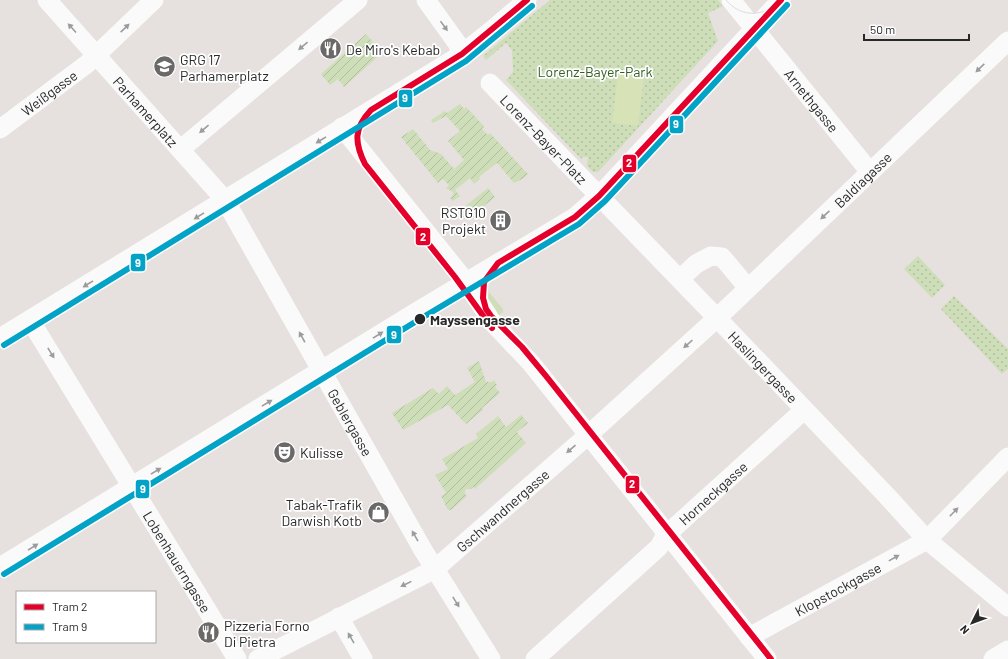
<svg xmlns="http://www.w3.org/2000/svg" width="1008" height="659" font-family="Barlow,sans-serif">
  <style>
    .grass { fill: url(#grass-tufts) }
    .park { fill: url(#park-dots) }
    .garden { fill: url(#garden-furrows) }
    .pitch { fill: #d7e2b7 }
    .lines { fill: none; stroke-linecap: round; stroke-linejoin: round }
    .minor { stroke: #fbfafa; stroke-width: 19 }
    .tram { stroke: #dddcdd; stroke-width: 1 }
    .tram-1-casing { stroke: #fff; stroke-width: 9 }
    .tram-2-casing { stroke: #fff; stroke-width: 9 }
    .tram-1 { stroke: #e4002b; stroke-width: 6 }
    .tram-2 { stroke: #02a3c6; stroke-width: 6 }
    .oneway { fill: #9c9c9c }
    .stop-dot { fill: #282828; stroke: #fff; stroke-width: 1.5 }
    .labels { text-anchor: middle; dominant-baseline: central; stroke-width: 3.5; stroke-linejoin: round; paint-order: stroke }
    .poi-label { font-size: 14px; fill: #282828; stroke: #fff; text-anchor: start }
    .park-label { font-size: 14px; fill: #325e1f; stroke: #fff }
    .street-label { font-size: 14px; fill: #282828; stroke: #fff }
    .stop-label { font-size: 14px; font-weight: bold; fill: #282828; stroke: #fff; text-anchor: start }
    .line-badge { stroke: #fff; stroke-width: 1.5 }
    .badge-label { font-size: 11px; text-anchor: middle; font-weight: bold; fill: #fff }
  </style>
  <defs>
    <pattern id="grass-tufts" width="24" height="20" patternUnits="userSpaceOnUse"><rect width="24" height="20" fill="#cddeb9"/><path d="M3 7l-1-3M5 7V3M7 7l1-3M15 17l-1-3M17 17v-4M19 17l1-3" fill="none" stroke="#b0be9f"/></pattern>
    <pattern id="park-dots" width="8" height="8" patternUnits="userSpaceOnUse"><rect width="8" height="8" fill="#cddeb9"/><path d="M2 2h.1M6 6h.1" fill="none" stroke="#b0be9f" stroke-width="1.8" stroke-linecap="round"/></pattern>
    <pattern id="garden-furrows" width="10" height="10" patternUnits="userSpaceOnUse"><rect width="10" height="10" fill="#cddeb9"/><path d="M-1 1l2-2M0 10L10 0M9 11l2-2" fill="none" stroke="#b0be9f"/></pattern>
  </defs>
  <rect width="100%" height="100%" fill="#e6e1de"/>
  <!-- grass -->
  <path class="grass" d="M489 292 503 309V312L497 316C492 309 486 301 489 292Z"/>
  <!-- park -->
  <g class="park">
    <polygon points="550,0 718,0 723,6 708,13 718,41 598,172 593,172 587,166 588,157 583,157 581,159 506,80 513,72 512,50 506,43 486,60 483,56"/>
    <polygon points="918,256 945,285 932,298 904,269"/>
    <polygon points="954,296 1008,349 1008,369 1002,374 941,309"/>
  </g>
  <!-- garden -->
  <g class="garden">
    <polygon points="366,34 382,53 344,87 338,79 330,85 321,74"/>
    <polygon points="460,104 464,109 466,107 484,126 482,129 488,135 490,133 528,174 524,178 514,183 497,163 479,177 480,179 474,184 470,178 455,190 460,196 453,201 450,198 453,195 453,192 446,188 449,185 443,179 438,183 401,137 413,129 430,150 441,154 454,169 464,160 448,141 460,131 446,116 433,123 431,120 445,111 447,113"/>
    <polygon points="488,188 495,197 466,220 459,211"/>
    <polygon points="479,361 486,382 492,382 494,380 497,385 495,387 500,393 482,408 483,410 466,424 448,405 403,430 392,413 433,388 439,394 447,386 455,395 475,382 467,368"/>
    <polygon points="521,415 528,423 517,432 526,443 475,489 473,487 471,489 467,489 465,490 465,494 467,496 451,510 448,510 441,496 446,493 435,475 448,469 442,459 478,438 476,434 498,416 506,427"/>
  </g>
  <!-- pitch -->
  <polygon class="pitch" points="618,73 644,76 638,126 612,123"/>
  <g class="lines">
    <!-- minor -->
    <g class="minor">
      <path id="s1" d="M47 0 225 200 423 550 491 659"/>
      <polyline points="426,0 457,43 462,54"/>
      <path id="s2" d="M731 0 870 172"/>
      <path id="s3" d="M490 83 717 318 887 496 927 540 1008 607"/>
      <polyline points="342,127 466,282 492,322 531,363 767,659"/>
      <path id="s4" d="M0 129 87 64 154 0"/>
      <polyline points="181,149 358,0"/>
      <polyline points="680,279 696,264 711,256 722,257 748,288"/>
      <path id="s5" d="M30 320 237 659"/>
      <polyline points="0,338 462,54 492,30 527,0"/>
      <polyline points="0,567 416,312 575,217 599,196 781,0"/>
      <polyline points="339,617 363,659"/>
      <path id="s6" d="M749 637 927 540 1008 457"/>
      <path id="s7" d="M258 659 435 569 586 437 717 318 1008 41"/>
      <path id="s8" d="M535 659 659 547 665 536 804 410"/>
      <polyline points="993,659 1008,650"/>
    </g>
    <!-- tram -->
    <path class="tram" d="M726 0C740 17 761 17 777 4"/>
    <defs>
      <g id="tram-1">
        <path d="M492 328 455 277 365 164C354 142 354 128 371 110L462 54 527 0"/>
        <polyline points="771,659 546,376 522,347 491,316 486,309 483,298 484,282 498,263 575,217 599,196 781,0"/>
      </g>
      <g id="tram-2">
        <polyline points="4,345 466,61 532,6"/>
        <polyline points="4,574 420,319 579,224 605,201 787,5"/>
      </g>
    </defs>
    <!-- tram-1 casing -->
    <use href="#tram-1" class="tram-1-casing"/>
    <!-- tram-2 casing -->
    <use href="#tram-2" class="tram-2-casing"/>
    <!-- tram-1 -->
    <use href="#tram-1" class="tram-1"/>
    <!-- tram-2 -->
    <use href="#tram-2" class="tram-2"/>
  </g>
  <!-- one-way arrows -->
  <defs><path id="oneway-solid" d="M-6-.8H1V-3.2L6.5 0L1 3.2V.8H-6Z"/></defs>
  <g class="oneway">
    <use href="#oneway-solid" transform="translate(444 26) rotate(54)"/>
    <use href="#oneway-solid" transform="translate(72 28) rotate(-132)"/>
    <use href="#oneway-solid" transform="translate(125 28) rotate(-44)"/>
    <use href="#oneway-solid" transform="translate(303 46) rotate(140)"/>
    <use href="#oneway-solid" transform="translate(980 68) rotate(136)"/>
    <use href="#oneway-solid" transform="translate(204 129) rotate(140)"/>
    <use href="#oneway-solid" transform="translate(321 140) rotate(148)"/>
    <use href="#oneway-solid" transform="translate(825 215) rotate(137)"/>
    <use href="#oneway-solid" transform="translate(199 216) rotate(148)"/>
    <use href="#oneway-solid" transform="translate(88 284) rotate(148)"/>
    <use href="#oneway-solid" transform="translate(378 335) rotate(-32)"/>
    <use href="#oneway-solid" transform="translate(302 337) rotate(-119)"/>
    <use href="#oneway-solid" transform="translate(688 344) rotate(138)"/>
    <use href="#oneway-solid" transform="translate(51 353) rotate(58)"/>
    <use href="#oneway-solid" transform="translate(267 403) rotate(-31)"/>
    <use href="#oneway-solid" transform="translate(571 449) rotate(139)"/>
    <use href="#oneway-solid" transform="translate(156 471) rotate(-31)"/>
    <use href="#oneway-solid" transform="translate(954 512) rotate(-46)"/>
    <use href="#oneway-solid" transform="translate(415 536) rotate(-120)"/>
    <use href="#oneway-solid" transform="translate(33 547) rotate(-32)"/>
    <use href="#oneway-solid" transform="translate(894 558) rotate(-29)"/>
    <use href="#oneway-solid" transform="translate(406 584) rotate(154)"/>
    <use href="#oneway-solid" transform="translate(456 602) rotate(58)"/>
    <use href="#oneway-solid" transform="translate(351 638) rotate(-120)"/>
  </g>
  <!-- icons -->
  <defs>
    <symbol id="restaurant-disc" viewBox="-11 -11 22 22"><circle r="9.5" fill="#6a6968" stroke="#fff"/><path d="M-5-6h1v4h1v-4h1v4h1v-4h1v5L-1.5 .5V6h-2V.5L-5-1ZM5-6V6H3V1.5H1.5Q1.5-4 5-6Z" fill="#fff"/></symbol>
    <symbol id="school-disc" viewBox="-11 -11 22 22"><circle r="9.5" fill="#6a6968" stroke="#fff"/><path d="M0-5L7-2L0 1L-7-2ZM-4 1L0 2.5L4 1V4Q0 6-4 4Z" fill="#fff"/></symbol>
    <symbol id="building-disc" viewBox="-11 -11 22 22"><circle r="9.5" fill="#6a6968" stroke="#fff"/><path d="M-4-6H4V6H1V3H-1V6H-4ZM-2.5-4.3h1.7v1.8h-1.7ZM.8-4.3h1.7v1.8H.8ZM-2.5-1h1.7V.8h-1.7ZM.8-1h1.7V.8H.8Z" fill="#fff"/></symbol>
    <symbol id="theatre-disc" viewBox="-11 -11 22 22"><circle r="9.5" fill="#6a6968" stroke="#fff"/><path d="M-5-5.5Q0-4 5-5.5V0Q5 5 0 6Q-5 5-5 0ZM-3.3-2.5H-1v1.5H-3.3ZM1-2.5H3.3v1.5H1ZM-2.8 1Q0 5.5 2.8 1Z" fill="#fff"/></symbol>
    <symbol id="shop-disc" viewBox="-11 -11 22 22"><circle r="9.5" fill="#6a6968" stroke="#fff"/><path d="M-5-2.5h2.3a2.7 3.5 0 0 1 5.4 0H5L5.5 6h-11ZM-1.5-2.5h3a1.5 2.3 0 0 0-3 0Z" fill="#fff"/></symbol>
  </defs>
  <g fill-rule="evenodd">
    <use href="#restaurant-disc" x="318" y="36" width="25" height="25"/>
    <use href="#school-disc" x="152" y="54" width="25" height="25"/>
    <use href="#building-disc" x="488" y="208" width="25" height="25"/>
    <use href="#theatre-disc" x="272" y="440" width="25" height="25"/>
    <use href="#shop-disc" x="366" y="500" width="25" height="25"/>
    <use href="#restaurant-disc" x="196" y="620" width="25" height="25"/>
  </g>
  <!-- markers -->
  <circle class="stop-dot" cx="420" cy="319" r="6"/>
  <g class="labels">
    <!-- poi labels -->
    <g class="poi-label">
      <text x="346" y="49">De Miro's Kebab</text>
      <text x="180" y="59">GRG 17<tspan x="180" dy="16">Parhamerplatz</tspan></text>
      <text x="486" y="212" text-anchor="end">RSTG10<tspan x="486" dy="16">Projekt</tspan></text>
      <text x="300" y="452">Kulisse</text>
      <text x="362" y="504" text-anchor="end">Tabak-Trafik<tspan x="362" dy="16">Darwish Kotb</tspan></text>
      <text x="224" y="625">Pizzeria Forno<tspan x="224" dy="16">Di Pietra</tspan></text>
    </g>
    <!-- park labels -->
    <g class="park-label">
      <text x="595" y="71">Lorenz-Bayer-Park</text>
    </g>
    <!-- street labels -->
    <g class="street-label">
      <text stroke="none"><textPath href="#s4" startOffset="61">Weißgasse</textPath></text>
      <text stroke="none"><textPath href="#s2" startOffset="129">Arnethgasse</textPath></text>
      <text stroke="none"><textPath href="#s1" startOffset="149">Parhamerplatz</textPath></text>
      <text stroke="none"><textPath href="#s3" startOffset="78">Lorenz-Bayer-Platz</textPath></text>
      <text stroke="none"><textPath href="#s7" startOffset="777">Baldiagasse</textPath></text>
      <text stroke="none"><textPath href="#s3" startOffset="394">Haslingergasse</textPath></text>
      <text stroke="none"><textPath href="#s1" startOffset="523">Geblergasse</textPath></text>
      <text stroke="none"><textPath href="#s8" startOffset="244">Horneckgasse</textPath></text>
      <text stroke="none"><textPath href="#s7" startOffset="288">Gschwandnergasse</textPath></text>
      <text stroke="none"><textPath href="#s5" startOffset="283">Lobenhauerngasse</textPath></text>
      <text stroke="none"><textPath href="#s6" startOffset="101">Klopstockgasse</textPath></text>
    </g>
    <!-- stop labels -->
    <g class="stop-label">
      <text x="430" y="319">Mayssengasse</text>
    </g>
  </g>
  <g class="line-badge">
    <rect x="398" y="89" width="15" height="19" rx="4" fill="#02a3c6"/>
    <rect x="669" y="115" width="15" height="19" rx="4" fill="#02a3c6"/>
    <rect x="622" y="154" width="15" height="19" rx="4" fill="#e4002b"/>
    <rect x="415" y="227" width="16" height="19" rx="4" fill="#e4002b"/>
    <rect x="130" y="253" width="16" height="19" rx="4" fill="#02a3c6"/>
    <rect x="386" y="325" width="16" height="19" rx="4" fill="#02a3c6"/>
    <rect x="625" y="475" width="15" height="19" rx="4" fill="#e4002b"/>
    <rect x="135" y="479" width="15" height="20" rx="4" fill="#02a3c6"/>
  </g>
  <g class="badge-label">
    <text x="405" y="102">9</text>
    <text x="676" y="128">9</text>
    <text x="629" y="167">2</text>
    <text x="423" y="241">2</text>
    <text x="138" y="267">9</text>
    <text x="394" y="339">9</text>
    <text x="632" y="488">2</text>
    <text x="143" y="493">9</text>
  </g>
  <!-- legend -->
  <rect x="16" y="591" width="140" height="52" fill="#ffffff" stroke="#a9a9a9"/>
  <rect x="24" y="604" width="20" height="6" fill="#e4002b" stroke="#a9a9a9"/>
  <text x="52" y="611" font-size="12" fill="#282828">Tram 2</text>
  <rect x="24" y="624" width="20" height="6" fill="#02a3c6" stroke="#a9a9a9"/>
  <text x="52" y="631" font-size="12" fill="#282828">Tram 9</text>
  <!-- north arrow -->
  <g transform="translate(972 623) rotate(228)" stroke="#ffffff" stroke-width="3" paint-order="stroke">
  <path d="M0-3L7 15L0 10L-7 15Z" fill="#282828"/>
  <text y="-6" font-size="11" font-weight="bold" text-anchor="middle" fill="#282828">N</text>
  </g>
  <!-- scale -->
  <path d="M864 34v6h105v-6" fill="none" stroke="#282828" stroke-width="2"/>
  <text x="870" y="34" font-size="12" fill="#282828" stroke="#ffffff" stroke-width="3" paint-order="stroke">50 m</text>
</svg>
